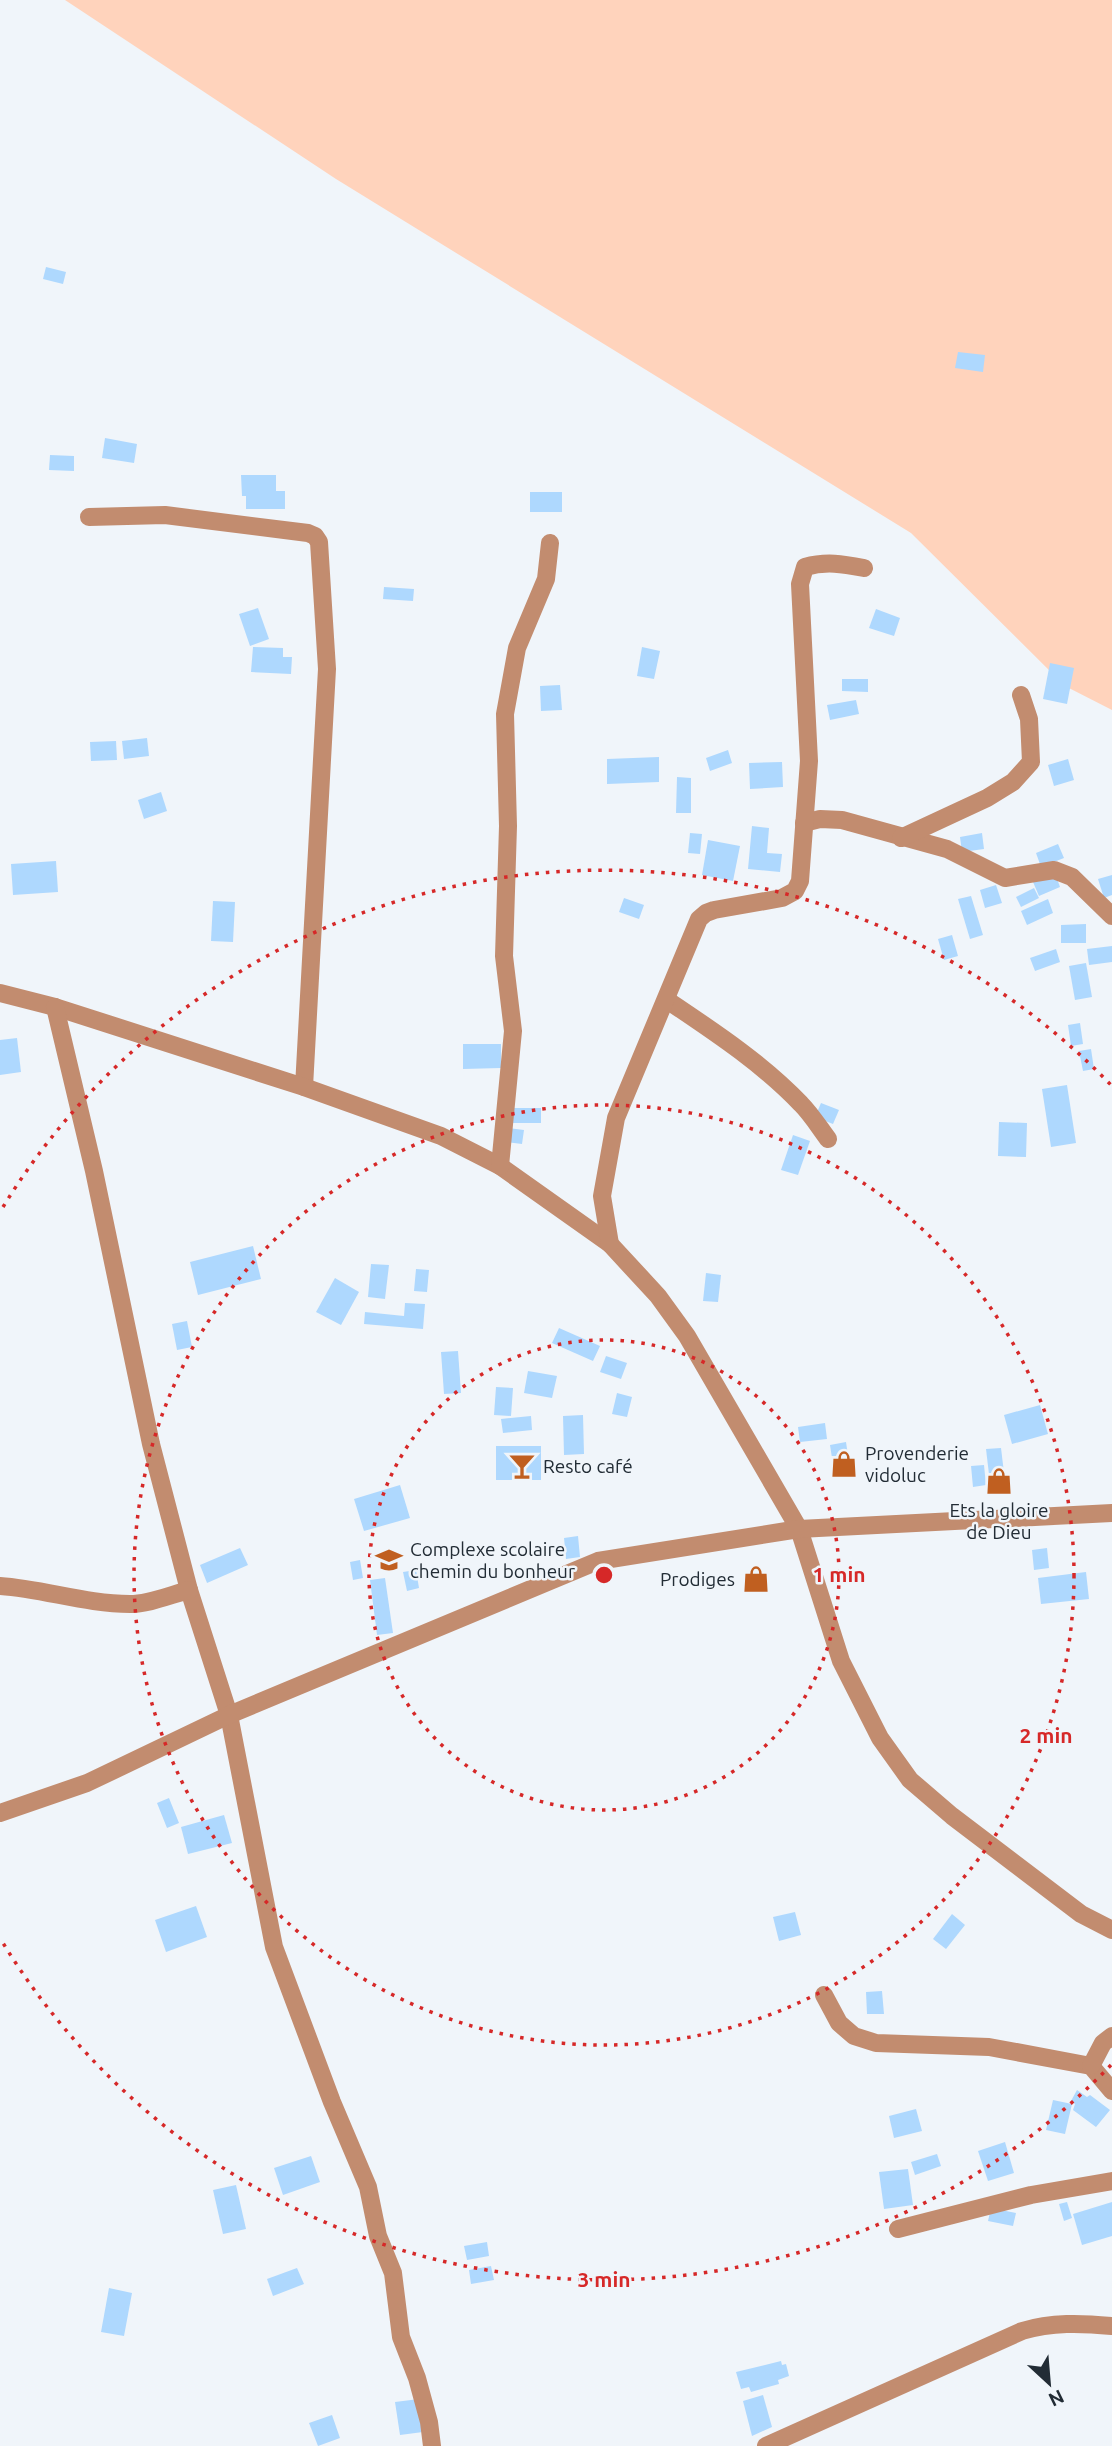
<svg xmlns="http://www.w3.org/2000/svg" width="1112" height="2446" font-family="Ubuntu,sans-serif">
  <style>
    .green { fill: #ffd3bc }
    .building { fill: #aed8fe }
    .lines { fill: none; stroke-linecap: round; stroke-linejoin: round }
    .minor { stroke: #c28c6f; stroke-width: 18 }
    .ring { fill: none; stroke: #d62828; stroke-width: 3.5; stroke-dasharray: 3.5 7 }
    .labels { text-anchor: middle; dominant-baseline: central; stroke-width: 5; stroke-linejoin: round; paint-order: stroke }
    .poi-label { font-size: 19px; fill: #222c35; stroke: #f0f5fa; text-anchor: start }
    .centre { fill: #d62828; stroke: #f0f5fa; stroke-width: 3.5 }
    .ring-label { font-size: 21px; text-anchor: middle; font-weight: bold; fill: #d62828; stroke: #f0f5fa; stroke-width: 5; stroke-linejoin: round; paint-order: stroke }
  </style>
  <rect width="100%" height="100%" fill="#f0f5fa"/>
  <!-- green -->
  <polygon class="green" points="65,0 1112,0 1112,710 1065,686 911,533 336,179"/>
  <!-- building -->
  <g class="building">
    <polygon points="46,267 66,272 63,284 43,279"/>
    <polygon points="958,352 985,355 983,372 955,368"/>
    <polygon points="105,438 137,444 134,463 102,458"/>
    <polygon points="50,455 74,456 74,471 49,470"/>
    <polygon points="241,475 276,475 276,491 285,491 285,509 246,509 246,496 242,496"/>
    <rect x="530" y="492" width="32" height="20"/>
    <polygon points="384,587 414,589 413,601 383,599"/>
    <polygon points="258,608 269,639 250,646 239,614"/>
    <polygon points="876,609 900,618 894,636 869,628"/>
    <polygon points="253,647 283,648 283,657 292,657 291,674 251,672"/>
    <polygon points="642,647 660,651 654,679 637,676"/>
    <polygon points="1050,663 1074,668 1067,704 1043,699"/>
    <polygon points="842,679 868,679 868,692 842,691"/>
    <polygon points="560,685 562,710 541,711 540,686"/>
    <polygon points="856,700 859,714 830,720 827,705"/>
    <polygon points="147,738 149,756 124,759 122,741"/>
    <polygon points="116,741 117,760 91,761 90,742"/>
    <polygon points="728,750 732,763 710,771 706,758"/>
    <polygon points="659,757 659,782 607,784 607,759"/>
    <polygon points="1068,759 1074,780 1054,786 1048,765"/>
    <polygon points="782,762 783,787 750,789 749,763"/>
    <polygon points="677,777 691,778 691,813 676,813"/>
    <polygon points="161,792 167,811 144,819 138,800"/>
    <polygon points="752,826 769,828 767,853 782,854 780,872 748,869"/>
    <polygon points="690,833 702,834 700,854 688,853"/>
    <polygon points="982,833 984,849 962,852 960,837"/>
    <polygon points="708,840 740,846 733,881 702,875"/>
    <polygon points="1058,844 1064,858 1041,867 1036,853"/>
    <polygon points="56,861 58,892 13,895 11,864"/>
    <polygon points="1055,873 1060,887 1039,896 1033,882"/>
    <polygon points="1112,875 1112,895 1104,898 1098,879"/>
    <polygon points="996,885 1002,903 985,908 980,890"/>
    <polygon points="1034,888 1039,898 1021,907 1016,897"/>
    <polygon points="971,896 983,935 970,939 958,899"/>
    <polygon points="624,898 644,905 639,919 619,912"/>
    <polygon points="1048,899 1053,913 1027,925 1021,911"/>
    <polygon points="213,901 235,902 233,942 211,941"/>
    <polygon points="1086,924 1086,943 1061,943 1061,925"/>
    <polygon points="952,935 958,956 944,960 938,939"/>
    <polygon points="1112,946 1112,962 1089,965 1087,949"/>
    <polygon points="1056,949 1060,962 1035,971 1030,958"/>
    <polygon points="1086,963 1092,997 1075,1000 1069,966"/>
    <polygon points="1080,1023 1083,1044 1071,1046 1068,1025"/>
    <polygon points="17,1038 21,1072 0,1075 0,1040"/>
    <polygon points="463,1044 501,1044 501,1068 463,1069"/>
    <polygon points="1091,1049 1094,1069 1083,1071 1079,1051"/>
    <polygon points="1067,1085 1076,1143 1051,1147 1042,1089"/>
    <polygon points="821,1103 839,1110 833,1124 815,1117"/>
    <rect x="512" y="1108" width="29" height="15"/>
    <polygon points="999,1122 1027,1123 1026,1157 998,1156"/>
    <polygon points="508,1128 524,1130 522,1144 505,1142"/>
    <polygon points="793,1135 810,1141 798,1175 781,1170"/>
    <polygon points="253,1246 261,1279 198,1295 190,1262"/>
    <polygon points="371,1264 389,1265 385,1299 368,1297"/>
    <polygon points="416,1269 429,1270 427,1292 414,1291"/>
    <polygon points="706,1273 721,1275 718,1302 703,1301"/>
    <polygon points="335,1278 359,1292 341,1325 316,1312"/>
    <polygon points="405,1303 425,1304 423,1329 364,1324 365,1312 404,1316"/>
    <polygon points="187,1321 192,1347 177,1350 172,1324"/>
    <polygon points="559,1328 600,1346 593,1361 552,1343"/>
    <polygon points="458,1351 461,1393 444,1394 441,1352"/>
    <polygon points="606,1356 627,1363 621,1379 600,1372"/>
    <polygon points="528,1371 557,1376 552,1398 524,1393"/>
    <polygon points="496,1387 513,1388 511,1416 494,1415"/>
    <polygon points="617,1393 632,1397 627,1417 612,1414"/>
    <polygon points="1040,1405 1048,1434 1012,1444 1004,1415"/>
    <polygon points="583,1415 584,1454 564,1455 563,1416"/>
    <polygon points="531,1416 532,1430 503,1433 501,1419"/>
    <polygon points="825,1423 827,1439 800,1442 798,1427"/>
    <polygon points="846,1442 850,1469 834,1471 830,1445"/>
    <rect x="496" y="1446" width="45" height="34"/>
    <polygon points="1001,1448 1005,1481 990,1483 986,1449"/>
    <polygon points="984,1465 986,1485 973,1487 971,1466"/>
    <polygon points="400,1485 410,1518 364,1531 354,1499"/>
    <polygon points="578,1536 580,1557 566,1559 564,1538"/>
    <polygon points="240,1548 248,1565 207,1583 200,1565"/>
    <polygon points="1047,1548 1049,1568 1034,1570 1032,1550"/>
    <polygon points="360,1560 363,1578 353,1580 350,1562"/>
    <polygon points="416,1570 419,1588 407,1591 403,1572"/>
    <polygon points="1086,1572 1089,1599 1041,1604 1038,1578"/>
    <polygon points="385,1578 393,1633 377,1635 370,1580"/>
    <polygon points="169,1798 179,1823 167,1828 157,1803"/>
    <polygon points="224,1815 232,1843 188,1854 181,1827"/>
    <polygon points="196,1906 207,1937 166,1952 155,1920"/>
    <polygon points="795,1912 801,1935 779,1941 773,1917"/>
    <polygon points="952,1914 965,1925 946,1949 933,1939"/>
    <polygon points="882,1991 884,2014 867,2014 866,1992"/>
    <polygon points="1077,2090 1087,2097 1090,2095 1110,2110 1096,2127 1073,2110 1075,2104 1071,2101"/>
    <polygon points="1053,2100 1072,2104 1065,2134 1046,2130"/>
    <polygon points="916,2109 922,2131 894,2138 889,2116"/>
    <polygon points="1005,2142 1014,2173 988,2181 978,2151"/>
    <polygon points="937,2154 941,2166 915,2175 911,2162"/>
    <polygon points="311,2156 320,2182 283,2195 274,2168"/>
    <polygon points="908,2169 913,2205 884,2209 879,2172"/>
    <polygon points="236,2185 246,2229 223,2234 213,2190"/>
    <polygon points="1067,2202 1072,2218 1064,2221 1059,2204"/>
    <polygon points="1112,2202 1112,2236 1082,2245 1073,2214"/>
    <polygon points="991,2208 1016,2213 1013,2226 988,2221"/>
    <polygon points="487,2242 489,2256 467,2260 464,2246"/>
    <polygon points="491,2266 494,2280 471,2284 469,2270"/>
    <polygon points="297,2268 304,2284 273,2296 267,2279"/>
    <polygon points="109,2288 132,2293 124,2336 101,2332"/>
    <polygon points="781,2361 782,2365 786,2364 789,2376 778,2380 779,2384 751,2392 749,2387 741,2389 736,2372"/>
    <polygon points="763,2395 772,2427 752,2436 743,2401"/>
    <polygon points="419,2399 423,2432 400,2435 395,2402"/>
    <polygon points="332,2415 340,2438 318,2446 309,2423"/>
  </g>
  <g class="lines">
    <!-- minor -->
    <g class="minor">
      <polyline points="89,517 165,515 308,533 315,536 319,542 327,669 304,1087"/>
      <polyline points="804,823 820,819 842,820 947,849 1005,878 1054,870 1072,877 1112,916"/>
      <polyline points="901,838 987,798 1013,782 1031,762 1029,719 1021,695"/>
      <polyline points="0,993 55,1007 304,1087 441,1136 500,1166 610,1244 658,1296 687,1336 799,1529 841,1661 880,1738 910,1780 952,1816 1081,1914 1112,1930"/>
      <path d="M667 1000C713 1031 762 1063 801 1104 811 1114 819 1127 828 1139"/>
      <polyline points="55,1007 94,1171 151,1444 189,1590 229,1715 274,1947 332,2102 368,2187 378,2236 393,2273 401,2337 417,2378 429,2422 432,2446"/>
      <polyline points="500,1166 513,1031 504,956 508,826 505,714 517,648 546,579 550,543"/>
      <path d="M610 1244 602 1196 616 1118 699 919 706 913 714 910 782 898 795 891 800 881 809 761 800 584 805 567C826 561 843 564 864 568"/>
      <path d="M0 1586C44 1589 86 1604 130 1604 149 1604 170 1595 189 1590"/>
      <polyline points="0,1813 87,1783 229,1715 598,1561 799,1529 1112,1513"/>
      <polyline points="824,1995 839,2023 854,2036 876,2043 989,2047 1091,2066 1112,2091"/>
      <polyline points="1091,2066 1103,2043 1112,2036"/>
      <polyline points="898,2229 1031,2195 1112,2181"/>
      <path d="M766 2446 1022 2331C1052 2322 1081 2323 1112 2326"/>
    </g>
  </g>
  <!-- distance rings -->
  <g class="ring">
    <circle cx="604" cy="1575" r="235"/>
    <circle cx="604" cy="1575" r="470"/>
    <path d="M1111 2065A705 705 0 0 1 3 1943M3 1207A705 705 0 0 1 1111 1085"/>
  </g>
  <!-- icons -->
  <defs>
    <symbol id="shop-bare" viewBox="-9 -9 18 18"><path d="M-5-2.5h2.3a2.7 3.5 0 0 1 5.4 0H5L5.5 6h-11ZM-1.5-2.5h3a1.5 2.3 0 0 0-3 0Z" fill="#c05f20" stroke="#f0f5fa" stroke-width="2.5" paint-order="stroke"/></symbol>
    <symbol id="bar-bare" viewBox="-9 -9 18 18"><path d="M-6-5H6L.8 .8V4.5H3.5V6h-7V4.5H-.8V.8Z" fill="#c05f20" stroke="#f0f5fa" stroke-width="2.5" paint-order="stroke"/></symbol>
    <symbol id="school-bare" viewBox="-9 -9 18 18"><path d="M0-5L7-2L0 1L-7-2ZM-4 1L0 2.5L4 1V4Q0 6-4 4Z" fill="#c05f20" stroke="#f0f5fa" stroke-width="2.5" paint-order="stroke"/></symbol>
  </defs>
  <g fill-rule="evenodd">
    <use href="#shop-bare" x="825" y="1445" width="38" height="38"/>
    <use href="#bar-bare" x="503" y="1447" width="38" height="38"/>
    <use href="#shop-bare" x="980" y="1462" width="38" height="38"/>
    <use href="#school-bare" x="370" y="1541" width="38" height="38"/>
    <use href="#shop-bare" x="737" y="1560" width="38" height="38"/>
  </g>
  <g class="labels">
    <!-- poi labels -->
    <g class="poi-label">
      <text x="865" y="1453">Provenderie<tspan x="865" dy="22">vidoluc</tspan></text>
      <text x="543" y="1466">Resto café</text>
      <text x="999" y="1510" text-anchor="middle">Ets la gloire<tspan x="999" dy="22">de Dieu</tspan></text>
      <text x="410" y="1549">Complexe scolaire<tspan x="410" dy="22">chemin du bonheur</tspan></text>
      <text x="735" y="1579" text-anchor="end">Prodiges</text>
    </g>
  </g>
  <circle cx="604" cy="1575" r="10" class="centre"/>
  <g class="ring-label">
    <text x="839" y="1582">1 min</text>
    <text x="1046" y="1743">2 min</text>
    <text x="604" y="2287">3 min</text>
  </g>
  <!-- north arrow -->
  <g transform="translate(1049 2383) rotate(154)" stroke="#f0f5fa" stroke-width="5" paint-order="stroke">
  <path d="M0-5L12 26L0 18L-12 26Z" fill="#222c35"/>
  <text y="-10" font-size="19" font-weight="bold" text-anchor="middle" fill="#222c35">N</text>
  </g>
</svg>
